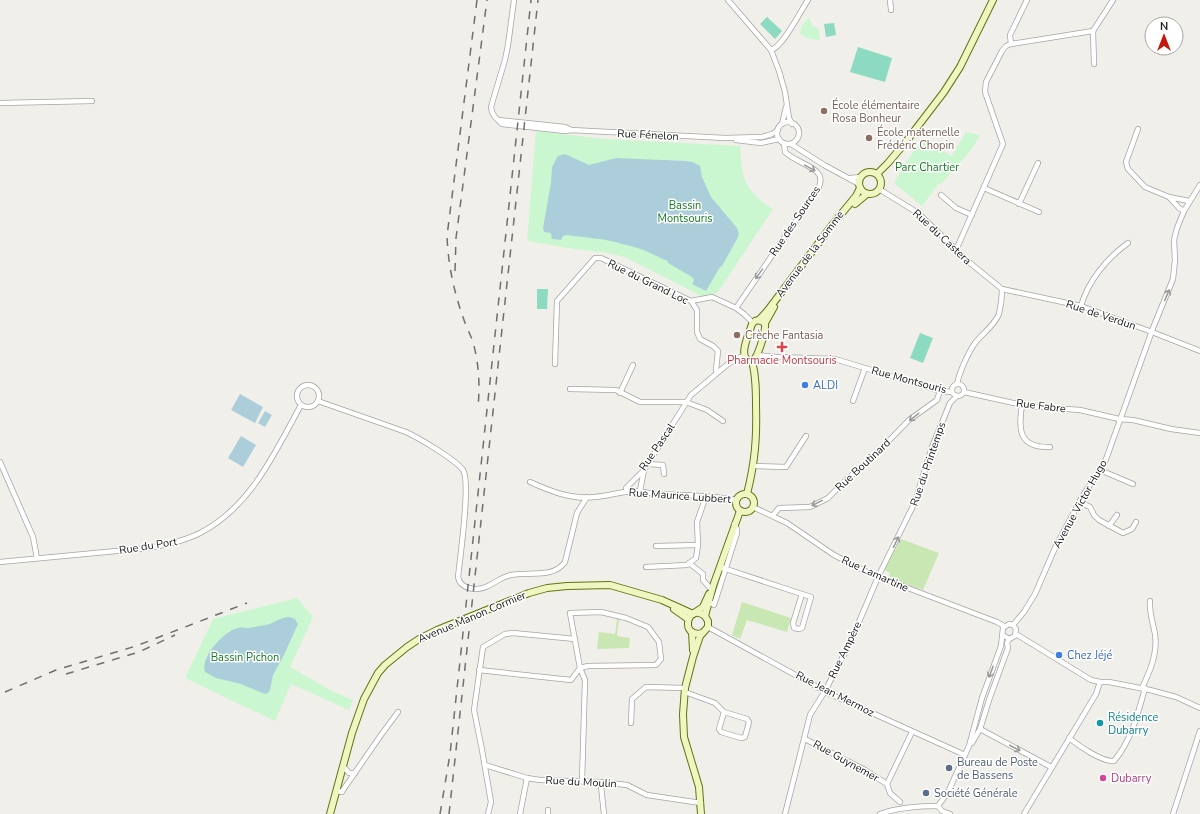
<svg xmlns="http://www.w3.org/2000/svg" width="1200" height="814" font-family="'Nunito Sans',sans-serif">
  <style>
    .grass { fill: #c9e7b3 }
    .park { fill: #caf7d0 }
    .pitch { fill: #8cdac1 }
    .water { fill: #accedb }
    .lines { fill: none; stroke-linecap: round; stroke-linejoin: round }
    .street-casing { stroke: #a5a5a5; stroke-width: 6 }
    .secondary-casing { stroke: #62740d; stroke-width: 8 }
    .street { stroke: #fff; stroke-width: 4.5 }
    .secondary { stroke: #f0f6c1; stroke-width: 6 }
    .rail { stroke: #6f6f6f; stroke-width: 1.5; stroke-dasharray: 8 8; stroke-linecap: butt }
    .oneway { stroke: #9b9b9b }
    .education-dot { fill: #8d6e63; stroke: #fff; stroke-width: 1.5 }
    .health-dot { fill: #e0444e; stroke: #fff; stroke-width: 1.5 }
    .shop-dot { fill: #3f7fe0; stroke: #fff; stroke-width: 1.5 }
    .culture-dot { fill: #0f9aa8; stroke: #fff; stroke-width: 1.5 }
    .service-dot { fill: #5c6f8a; stroke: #fff; stroke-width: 1.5 }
    .hotel-dot { fill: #d1479c; stroke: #fff; stroke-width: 1.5 }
    .labels { text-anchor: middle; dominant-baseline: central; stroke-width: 3; stroke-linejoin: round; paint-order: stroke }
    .education-label { font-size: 11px; fill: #785e54; stroke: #fff; text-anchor: start }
    .street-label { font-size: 11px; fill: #212121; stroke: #fff }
    .park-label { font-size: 11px; fill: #137b23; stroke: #fff }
    .health-label { font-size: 11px; fill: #be3a42; stroke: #fff }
    .shop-label { font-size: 11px; fill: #366cbe; stroke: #fff; text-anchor: start }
    .culture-label { font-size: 11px; fill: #0d838f; stroke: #fff; text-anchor: start }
    .service-label { font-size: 11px; fill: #4e5e75; stroke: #fff; text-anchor: start }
    .hotel-label { font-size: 11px; fill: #b23c85; stroke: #fff; text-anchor: start }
  </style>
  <rect width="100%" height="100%" fill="#f1efe9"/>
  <!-- grass -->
  <g class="grass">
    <polygon points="901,539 939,553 923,590 888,578 890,573 884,570"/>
    <polygon points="742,602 791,618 787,632 747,620 740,639 732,635"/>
    <polygon points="617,619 619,619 617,636 630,638 629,648 597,649 599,632 615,634"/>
  </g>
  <!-- park -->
  <g class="park">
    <polygon points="809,17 812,26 819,29 820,40 809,39 800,34 802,26"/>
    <path d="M536 131 604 139 740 146C741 156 741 167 744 177 747 189 762 203 773 209L718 292 705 298 625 257 603 252 574 249 527 241Z"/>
    <polygon points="966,132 980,135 972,149 941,184 939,183 922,206 894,183 920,140 952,156"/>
    <polygon points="297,598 313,617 290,667 332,691 353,700 349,710 291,684 275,721 185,678 213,619"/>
  </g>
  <!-- pitch -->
  <g class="pitch">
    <polygon points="767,17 782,31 775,39 760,24"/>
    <polygon points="834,23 836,35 826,37 824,24"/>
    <polygon points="858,47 892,58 885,82 850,72"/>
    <polygon points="537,289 548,289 547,309 537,309"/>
    <polygon points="920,333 933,338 923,363 910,358"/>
  </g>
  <!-- water -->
  <g class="water">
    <path d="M565 154 589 165 616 158 686 161 693 162 700 166 702 177 711 197 737 228 739 234 737 239 722 266 720 267 706 291 692 284 694 280 692 277 668 263V261C662 259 659 257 652 254 643 249 632 246 622 244 604 238 585 238 567 235L563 236 561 240 552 239 551 233 544 232 543 228 551 183 552 167 558 156Z"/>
    <polygon points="240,394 263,407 255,423 231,410"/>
    <polygon points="265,411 272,415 265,427 258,423"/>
    <polygon points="241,436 256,445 243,467 228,458"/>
    <path d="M290 617 295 619 298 624 283 657 273 675 270 690 268 693 265 694 241 684 216 678 205 672C200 657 224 631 238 628 241 627 245 628 248 628 254 627 260 626 266 625 275 623 280 617 290 617Z"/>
  </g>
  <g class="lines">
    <defs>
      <g id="street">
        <polyline points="514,0 508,45 505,60 493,100 491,107 492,112 495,117 502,124 565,131 571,130 725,138 762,137 772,134 778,130"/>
        <polyline points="728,0 771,50 779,71 785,92 789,118 792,124"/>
        <polyline points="890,0 891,10"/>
        <polyline points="1093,31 1094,64"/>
        <polyline points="1011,44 1093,31 1113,0"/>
        <path d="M771 50C782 48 800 12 808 0"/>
        <polyline points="0,103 92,101"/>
        <polyline points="499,120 565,127 571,130"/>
        <circle cx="788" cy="133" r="11"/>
        <polyline points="782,124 786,107"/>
        <polyline points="1138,129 1126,162 1128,169 1145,187 1169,197"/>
        <polyline points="736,140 761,143 779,139"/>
        <polyline points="791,144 824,165 859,184"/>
        <polyline points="850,178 861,177"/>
        <polyline points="984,188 1039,212"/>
        <polyline points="879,189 918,213 970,263 1002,289 1081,306 1152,332 1200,351"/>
        <polyline points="941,195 956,208 972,215"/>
        <polyline points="1019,204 1038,163"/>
        <polyline points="1184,211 1179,208 1169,197 1189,201"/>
        <polyline points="956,250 1003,144 985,92 986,82 1002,51 1006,46 1011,44 1010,35 1027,0"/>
        <polyline points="691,301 712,297 736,308 744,314 753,323"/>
        <path d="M1081 306C1088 281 1107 258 1128 243"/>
        <path d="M736 308 819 187C821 182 821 176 817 172 810 165 795 161 785 152L784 143"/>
        <polyline points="757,355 776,357 835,359 924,386 940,391 952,392"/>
        <polyline points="555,364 557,301 595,258 601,258 691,301 697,310 697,332 700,339 713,346 718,351 716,370 717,372"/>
        <circle cx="958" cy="390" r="6"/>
        <path d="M957 384C959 373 968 353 975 343 982 334 994 326 999 314 1001 306 1002 298 1002 289"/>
        <circle cx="308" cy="396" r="11"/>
        <polyline points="570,389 616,390 640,402 686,402 707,410 723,421"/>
        <polyline points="964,392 1027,406 1080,410 1119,419 1133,420 1171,429 1200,433"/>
        <polyline points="620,393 633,365"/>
        <path d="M318 401 406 432C419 438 456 460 463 470 471 482 460 558 458 577 460 589 476 591 486 587 495 583 501 577 511 575 529 571 553 579 565 562L577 513 587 497"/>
        <polyline points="853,401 865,368"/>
        <path d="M1022 405C1018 430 1019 448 1050 447"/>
        <polyline points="0,462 33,537 37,558"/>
        <polyline points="648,464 663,465 664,474"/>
        <polyline points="753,466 786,467 806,436"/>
        <polyline points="1100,470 1133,484"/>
        <path d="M530 482C550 491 572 500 594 497 609 496 622 491 636 491 644 491 650 494 657 494 684 495 710 495 736 500"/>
        <polyline points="627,491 626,488 644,470 691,395 728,364 738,358 744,356"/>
        <polyline points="640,491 644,470"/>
        <polyline points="1080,502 1090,507 1094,515 1099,520 1123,533 1132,529 1136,522"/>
        <polyline points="753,507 787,523 834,555 871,574 997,622 1004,626"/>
        <polyline points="773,515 779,508 810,507 828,498 846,480 874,456 909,420 937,400 940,391"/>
        <polyline points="1109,526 1117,515"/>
        <polyline points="656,546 698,545"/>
        <path d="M0 562 148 548C166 545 184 541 200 533 251 507 275 452 301 405"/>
        <polyline points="689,563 703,574 703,580 711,589"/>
        <polyline points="646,567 687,565 696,558 698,545 697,522 706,496"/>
        <polyline points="720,567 811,597 802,628 799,629 794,628 793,623 802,594"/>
        <polyline points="710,602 714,605 737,533 737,529 734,524"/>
        <polyline points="1013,625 1024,612 1035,594 1055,548 1082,497 1105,462 1153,328 1173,279 1175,260 1174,240 1177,228 1184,211 1200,185"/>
        <polyline points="708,627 830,694 965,755"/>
        <polyline points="1016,634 1091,680 1100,682 1109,682 1150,690 1176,697 1200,708"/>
        <polyline points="1003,635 1009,639 1015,636 1016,629 1013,625"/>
        <polyline points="479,670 571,680 580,668 588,666 656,665 661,659 659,642 648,627 626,618 601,612 570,613 580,668 585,680 582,781"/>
        <path d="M1142 688C1150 671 1158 653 1155 634 1153 623 1149 612 1150 601"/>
        <polyline points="685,692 715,703 724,712 719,729 721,732 741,738 745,737 749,722 747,719 724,712"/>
        <polyline points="631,723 632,699 646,687 685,688"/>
        <polyline points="980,729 1051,767"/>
        <path d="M1069 738C1079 746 1102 762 1114 761 1131 741 1138 714 1145 688"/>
        <polyline points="805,739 865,770 887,784 890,793 900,802"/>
        <polyline points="972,743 980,729 989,700 1008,648 1007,643 1009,639"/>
        <polyline points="485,765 527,778 540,780 600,782 627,785 647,795 701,803"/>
        <polyline points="343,766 349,773 355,773"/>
        <polyline points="600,782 601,786 604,814"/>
        <polyline points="887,784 912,732"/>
        <polyline points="337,791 342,792 343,790 381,735 398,712"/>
        <polyline points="938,806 948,792 969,746 982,698 1001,646 1003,628 1009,624 1013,625"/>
        <polyline points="938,806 942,811 950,814"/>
        <polyline points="488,814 491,802 482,750 474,710 483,647 505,634 513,633 575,639"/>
        <polyline points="520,814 527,778"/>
        <polyline points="548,814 548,810"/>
        <polyline points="785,814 810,715 825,691 850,643 878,577 915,502 932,447 950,403 957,396"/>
        <path d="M880 814C899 807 918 806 938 806"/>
        <polyline points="1024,814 1096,694 1100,682"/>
        <polyline points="1173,814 1200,731"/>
      </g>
      <g id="secondary">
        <circle cx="870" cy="183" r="11"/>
        <polyline points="877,174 888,163 905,143 944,92 960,67 993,0"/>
        <polyline points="855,204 867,194"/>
        <polyline points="759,320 768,310 833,224 856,196 860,188"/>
        <path d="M759 320 765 323C766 331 758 358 752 361 736 360 749 334 752 324L755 321Z"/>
        <polyline points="765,323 774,307"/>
        <circle cx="745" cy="503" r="9"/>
        <path d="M747 494C755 462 757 438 756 405 756 390 756 376 752 361"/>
        <polyline points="674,609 688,619"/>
        <polyline points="694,613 703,607 709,594"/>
        <polyline points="692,632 693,650"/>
        <path d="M702 633C680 639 686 602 705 616"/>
        <polyline points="330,814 352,733 364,699 378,673 385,665 407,647 419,639 437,630 529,593 547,588 567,586 610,585 662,600 693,614"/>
        <polyline points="701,814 699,787 684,737 683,714 685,688 693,657 700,636 708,627 708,621 705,616 713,586 740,511"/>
      </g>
    </defs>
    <!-- street casing -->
    <use href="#street" class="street-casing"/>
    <!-- secondary casing -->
    <use href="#secondary" class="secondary-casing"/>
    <!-- street -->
    <use href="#street" class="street"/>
    <!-- secondary -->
    <use href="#secondary" class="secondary"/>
    <!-- rail -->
    <g class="rail">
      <path d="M477 0 447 236C448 264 454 293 464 320 467 329 472 337 474 346 479 366 480 386 478 407"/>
      <polyline points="455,271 456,238 487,0"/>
      <polyline points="66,674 139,652 175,635"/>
      <polyline points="5,692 56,670 136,646 247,603"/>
      <polyline points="440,814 450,754 531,0"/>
      <polyline points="449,814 538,0"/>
    </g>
  </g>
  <!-- one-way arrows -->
  <defs><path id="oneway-shaft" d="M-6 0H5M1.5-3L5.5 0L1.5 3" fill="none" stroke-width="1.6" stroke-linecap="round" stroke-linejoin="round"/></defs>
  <g class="oneway">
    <use href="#oneway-shaft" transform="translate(810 168) rotate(29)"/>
    <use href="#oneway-shaft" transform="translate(759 274) rotate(125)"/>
    <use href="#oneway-shaft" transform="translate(1167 295) rotate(-67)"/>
    <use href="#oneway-shaft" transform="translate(914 417) rotate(142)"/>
    <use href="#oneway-shaft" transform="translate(817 503) rotate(154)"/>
    <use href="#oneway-shaft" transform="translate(896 542) rotate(-64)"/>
    <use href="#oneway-shaft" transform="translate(991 672) rotate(110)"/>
    <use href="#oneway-shaft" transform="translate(1015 748) rotate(28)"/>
  </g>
  <!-- markers -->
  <g class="education-dot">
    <circle cx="824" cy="111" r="4"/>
    <circle cx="869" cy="138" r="4"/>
    <circle cx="737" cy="335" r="4"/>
  </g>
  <path class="health-dot" d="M780 341h4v4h4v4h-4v4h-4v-4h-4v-4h4z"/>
  <g class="shop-dot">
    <circle cx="805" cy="385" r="4"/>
    <circle cx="1059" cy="655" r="4"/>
  </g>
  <circle class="culture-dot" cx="1100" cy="723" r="4"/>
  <g class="service-dot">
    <circle cx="949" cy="768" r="4"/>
    <circle cx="926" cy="793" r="4"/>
  </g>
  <circle class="hotel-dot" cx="1103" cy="778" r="4"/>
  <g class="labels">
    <!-- education labels -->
    <g class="education-label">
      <text x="832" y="105">École élémentaire<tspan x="832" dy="13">Rosa Bonheur</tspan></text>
      <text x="877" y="132">École maternelle<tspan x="877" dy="13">Frédéric Chopin</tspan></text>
      <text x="745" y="335">Crèche Fantasia</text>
    </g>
    <!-- street labels -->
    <g class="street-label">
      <text transform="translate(648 135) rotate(3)">Rue Fénelon</text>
      <text transform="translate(795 221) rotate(-56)">Rue des Sources</text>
      <text transform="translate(942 237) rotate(43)">Rue du Castera</text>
      <text transform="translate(810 254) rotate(-53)">Avenue de la Somme</text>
      <text transform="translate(648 282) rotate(26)">Rue du Grand Loc</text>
      <text transform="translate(1101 315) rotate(18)">Rue de Verdun</text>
      <text transform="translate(909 380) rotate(15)">Rue Montsouris</text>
      <text transform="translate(1041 406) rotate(7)">Rue Fabre</text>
      <text transform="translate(657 447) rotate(-56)">Rue Pascal</text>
      <text transform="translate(928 464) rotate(-71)">Rue du Printemps</text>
      <text transform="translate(863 465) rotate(-43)">Rue Boutinard</text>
      <text transform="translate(680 496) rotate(4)">Rue Maurice Lubbert</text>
      <text transform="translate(1080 504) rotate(-61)">Avenue Victor Hugo</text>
      <text transform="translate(148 546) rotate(-9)">Rue du Port</text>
      <text transform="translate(875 574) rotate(24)">Rue Lamartine</text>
      <text transform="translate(472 617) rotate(-23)">Avenue Manon Cormier</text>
      <text transform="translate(845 650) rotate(-64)">Rue Ampère</text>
      <text transform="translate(835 694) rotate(27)">Rue Jean Mermoz</text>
      <text transform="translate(846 761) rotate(29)">Rue Guynemer</text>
      <text transform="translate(581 782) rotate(3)">Rue du Moulin</text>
    </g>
    <!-- park labels -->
    <g class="park-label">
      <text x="927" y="167">Parc Chartier</text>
      <text x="685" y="205">Bassin<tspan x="685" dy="13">Montsouris</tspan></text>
      <text x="245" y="657">Bassin Pichon</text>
    </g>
    <!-- health labels -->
    <g class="health-label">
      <text x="782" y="360">Pharmacie Montsouris</text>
    </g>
    <!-- shop labels -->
    <g class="shop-label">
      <text x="813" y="385">ALDI</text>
      <text x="1067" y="655">Chez Jéjé</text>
    </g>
    <!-- culture labels -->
    <g class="culture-label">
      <text x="1108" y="717">Résidence<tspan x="1108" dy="13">Dubarry</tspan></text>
    </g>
    <!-- service labels -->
    <g class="service-label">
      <text x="957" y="762">Bureau de Poste<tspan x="957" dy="13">de Bassens</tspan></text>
      <text x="934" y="793">Société Générale</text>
    </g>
    <!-- hotel labels -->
    <g class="hotel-label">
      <text x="1111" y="778">Dubarry</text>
    </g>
  </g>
  <!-- north arrow -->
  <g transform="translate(1164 36)"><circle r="19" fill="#ffffff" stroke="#a6a6a6"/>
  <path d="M0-3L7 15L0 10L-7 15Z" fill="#c5190e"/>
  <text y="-6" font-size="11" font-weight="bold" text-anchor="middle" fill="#212121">N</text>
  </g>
</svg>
